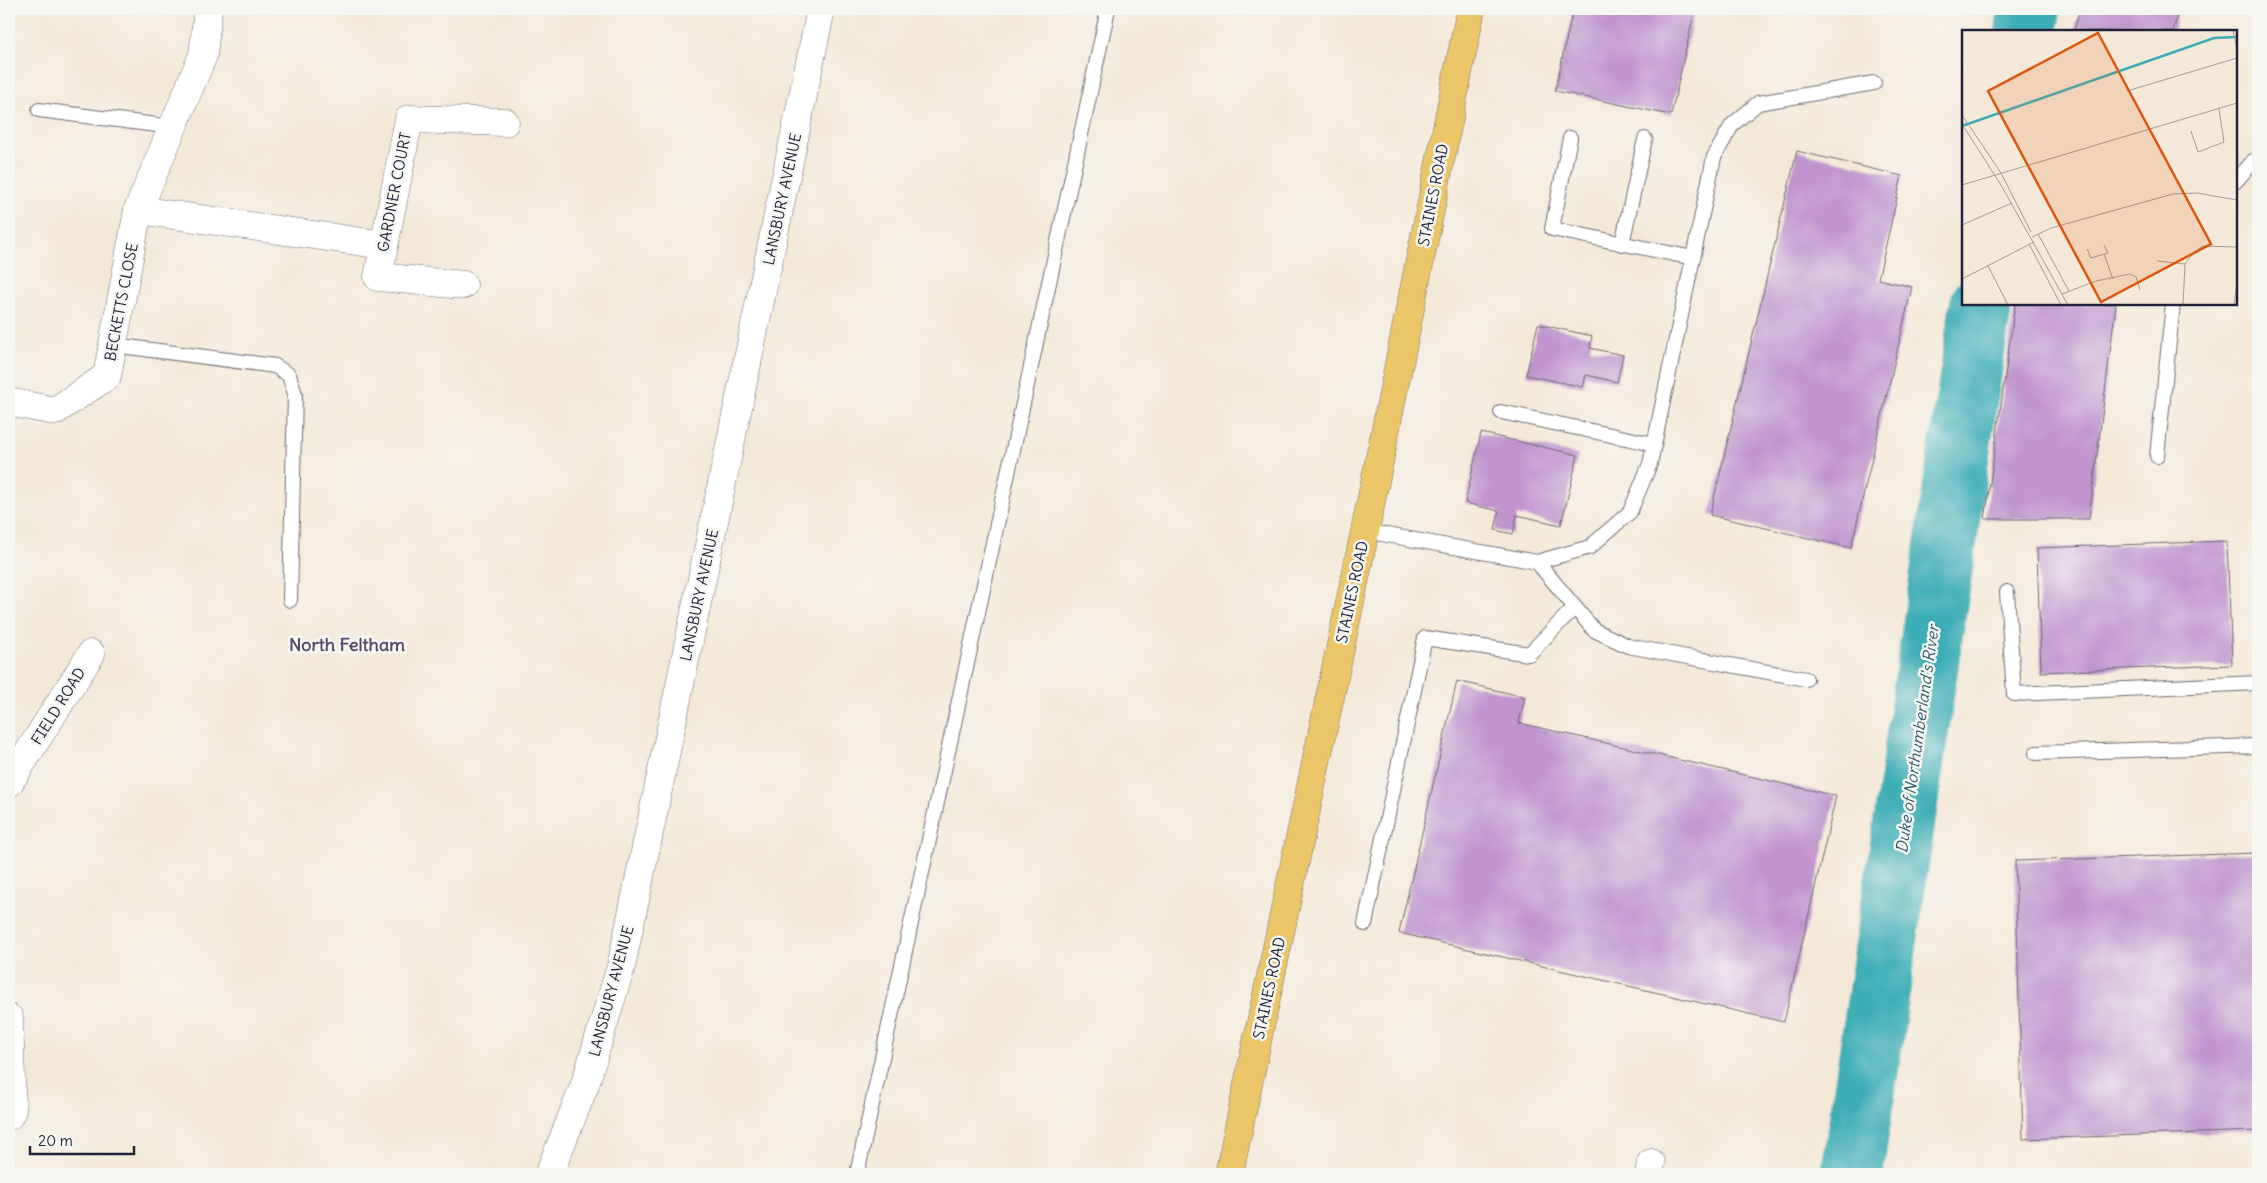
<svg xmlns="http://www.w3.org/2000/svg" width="2267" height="1183" font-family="Delius,sans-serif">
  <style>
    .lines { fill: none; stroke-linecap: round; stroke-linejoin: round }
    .river { stroke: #3cadb6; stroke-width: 62 }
    .building { fill: #c095ce }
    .lane-casing { stroke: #6c6872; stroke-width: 16 }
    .street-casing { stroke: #6c6872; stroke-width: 29 }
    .primary-casing { stroke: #6c6872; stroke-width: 29 }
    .path { stroke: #6c6872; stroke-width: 3; stroke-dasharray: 1 4; stroke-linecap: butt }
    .lane { stroke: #fff; stroke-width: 14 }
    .street { stroke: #fff; stroke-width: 28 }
    .primary { stroke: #ebc669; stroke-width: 28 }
    .labels { text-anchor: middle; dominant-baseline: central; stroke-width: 5; stroke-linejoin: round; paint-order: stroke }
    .street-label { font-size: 15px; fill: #22223b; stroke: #f6f6f2 }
    .water-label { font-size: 16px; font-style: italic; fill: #2c5a6c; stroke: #f6f6f2 }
    .quarter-label { font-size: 18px; font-weight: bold; fill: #594a6e; stroke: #f6f6f2 }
    .inset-river { fill: none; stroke: #3cadb6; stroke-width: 2.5 }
    .inset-road { fill: none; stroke: #a09999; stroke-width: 1 }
    .view { fill: #de560e; fill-opacity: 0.15; stroke: #de560e; stroke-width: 2.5 }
    .inset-edge { fill: none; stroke: #22223b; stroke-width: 2.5 }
  </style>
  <rect width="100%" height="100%" fill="#f6f6f2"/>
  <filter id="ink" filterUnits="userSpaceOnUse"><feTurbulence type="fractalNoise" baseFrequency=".02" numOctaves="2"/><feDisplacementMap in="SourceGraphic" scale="10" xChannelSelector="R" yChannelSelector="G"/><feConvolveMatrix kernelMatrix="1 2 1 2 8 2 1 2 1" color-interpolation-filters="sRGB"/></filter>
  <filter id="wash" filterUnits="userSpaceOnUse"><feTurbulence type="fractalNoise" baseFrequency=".0096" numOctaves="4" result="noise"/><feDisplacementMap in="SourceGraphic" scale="20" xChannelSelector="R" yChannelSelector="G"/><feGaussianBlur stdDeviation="1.12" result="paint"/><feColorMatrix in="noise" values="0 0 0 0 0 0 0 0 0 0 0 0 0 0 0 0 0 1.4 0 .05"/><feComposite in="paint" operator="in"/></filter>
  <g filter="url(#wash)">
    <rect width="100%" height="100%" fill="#f4e9d8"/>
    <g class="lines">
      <!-- river -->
      <g class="river">
        <polyline points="2026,31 2030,9"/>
        <polyline points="1852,1174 1981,304"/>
      </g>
    </g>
    <g id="blocks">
      <!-- building -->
      <g class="building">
        <polygon points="1573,9 1695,9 1671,115 1555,91"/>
        <polygon points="2080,9 2179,9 2173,31 2074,31"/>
        <polygon points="1797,151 1902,176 1878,279 1912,287 1851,548 1710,515"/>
        <polygon points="2015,304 2116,304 2089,519 1985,519"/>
        <polygon points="1538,324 1592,336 1590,348 1623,355 1617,382 1586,375 1583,387 1526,375"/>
        <polygon points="1481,433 1578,455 1561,525 1517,515 1513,534 1495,530 1499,511 1465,503"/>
        <polygon points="2227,541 2232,665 2041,672 2037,548"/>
        <polygon points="1457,681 1525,697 1519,723 1836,796 1784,1022 1399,933"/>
        <polygon points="2258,853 2258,1131 2023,1139 2015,861"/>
      </g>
    </g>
  </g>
  <g filter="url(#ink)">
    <use href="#blocks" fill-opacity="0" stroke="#6c6872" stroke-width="1"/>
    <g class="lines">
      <defs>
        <g id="lane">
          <polyline points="39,110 172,127"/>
          <polyline points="1570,138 1552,229 1693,258"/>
          <polyline points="2236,181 2253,161 2258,161"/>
          <polyline points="1622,244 1645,139"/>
          <polyline points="113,345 275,366 289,375 295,394 290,600"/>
          <polyline points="1501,412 1654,444"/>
          <polyline points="2157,456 2173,304"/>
          <polyline points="1365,531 1537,562 1590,547 1630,512 1650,464 1714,157 1732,125 1758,103 1874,83"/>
          <polyline points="1537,562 1594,630 1628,646 1806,679"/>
          <polyline points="2007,592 2014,694 2258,683"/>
          <polyline points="2036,753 2258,746"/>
          <polyline points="1365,924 1425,638 1529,654 1574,608"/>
          <polyline points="857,1174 1108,9"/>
        </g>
        <g id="street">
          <polyline points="138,210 384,245"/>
          <polyline points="463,285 378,277 409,119 505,122"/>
          <polyline points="9,402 55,411 107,376 138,210 203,55 208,9"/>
          <polyline points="9,783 91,654"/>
          <polyline points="9,1018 12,1110 9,1116"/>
          <polyline points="549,1174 584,1087 621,967 821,9"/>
          <polyline points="1649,1174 1651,1163"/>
        </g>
        <polyline id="primary" points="1229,1174 1365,531 1471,9"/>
      </defs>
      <!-- lane casing -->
      <use href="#lane" class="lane-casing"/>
      <!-- street casing -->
      <use href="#street" class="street-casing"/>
      <!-- primary casing -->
      <use href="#primary" class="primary-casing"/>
      <!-- path -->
      <polyline class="path" points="9,94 18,99"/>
      <!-- lane -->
      <use href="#lane" class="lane"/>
      <!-- street -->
      <use href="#street" class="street"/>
      <!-- primary -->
      <use href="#primary" class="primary"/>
    </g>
  </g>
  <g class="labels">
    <!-- street labels -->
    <g class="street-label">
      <text transform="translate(394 192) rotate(-79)">GARDNER COURT</text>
      <text transform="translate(1433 195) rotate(-79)">STAINES ROAD</text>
      <text transform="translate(782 199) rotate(-78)">LANSBURY AVENUE</text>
      <text transform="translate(121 302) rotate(-79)">BECKETTS CLOSE</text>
      <text transform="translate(1352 592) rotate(-78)">STAINES ROAD</text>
      <text transform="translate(699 595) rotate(-78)">LANSBURY AVENUE</text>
      <text transform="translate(58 706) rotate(-58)">FIELD ROAD</text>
      <text transform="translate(1269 988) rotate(-78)">STAINES ROAD</text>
      <text transform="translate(611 991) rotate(-75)">LANSBURY AVENUE</text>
    </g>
    <!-- water labels -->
    <g class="water-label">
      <text transform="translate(1917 739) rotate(-82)">Duke of Northumberland's River</text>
    </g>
    <!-- quarter labels -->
    <g class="quarter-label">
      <text x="347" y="644">North Feltham</text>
    </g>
  </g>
  <!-- overview -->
  <g transform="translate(1962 30)">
    <rect width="275" height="275" fill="#f4e9d8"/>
    <path class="inset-river" d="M0 96 252 8 275 7"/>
    <path class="inset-road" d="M271 0 275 20M165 61 275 28M0 85 39 143 69 202M0 94 39 155 106 275M229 101 236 122 262 112 257 79M0 155 275 73M0 195 50 173M76 204 107 261M70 207 89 198 211 164 235 163 275 170M67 214 99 275M125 219 129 228 146 223 142 215M142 224 151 249M195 231 223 234M26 236 46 275M0 249 72 212M100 264 134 251 168 244 174 247 178 260M221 275 223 234 232 222 241 216 275 217M272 275 275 253"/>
    <path class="view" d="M136 3 249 214 139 272 26 61Z"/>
    <rect width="275" height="275" class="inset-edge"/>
  </g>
  <!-- margin -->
  <rect width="2267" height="1183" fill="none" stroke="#f6f6f2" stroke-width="30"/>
  <!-- scale -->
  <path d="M30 1146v8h104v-8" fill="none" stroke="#22223b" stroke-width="2.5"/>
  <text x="38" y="1146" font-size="15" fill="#22223b" stroke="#f6f6f2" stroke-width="4" paint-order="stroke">20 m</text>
</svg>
